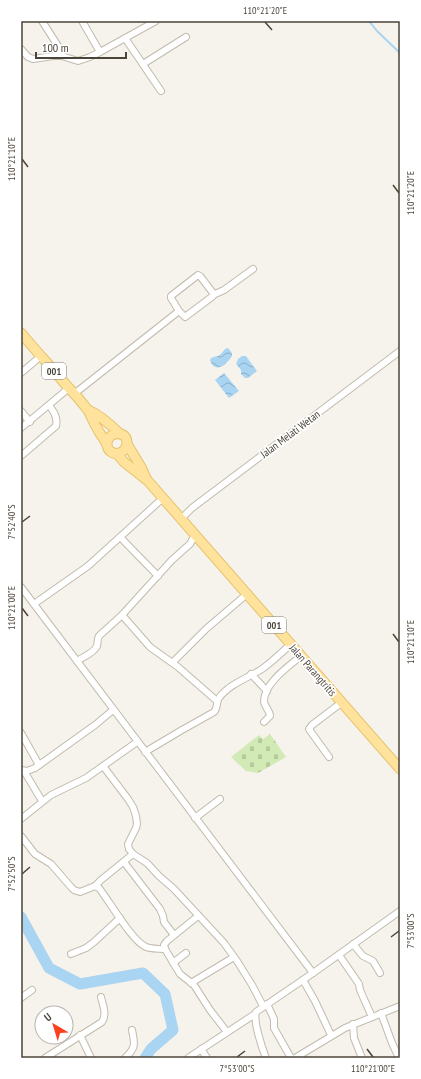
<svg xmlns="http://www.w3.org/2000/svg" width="421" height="1079" font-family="'PT Sans Narrow',sans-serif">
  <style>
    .cemetery { fill: url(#cemetery-stones) }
    .water { fill: url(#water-waves) }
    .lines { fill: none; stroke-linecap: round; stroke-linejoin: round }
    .stream { stroke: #a9d4f2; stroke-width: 2 }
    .river { stroke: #a9d4f2; stroke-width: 11 }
    .street-casing { stroke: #c2bbae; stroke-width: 8 }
    .primary-casing { stroke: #e6c16a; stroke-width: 11 }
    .street { stroke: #fff; stroke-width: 6 }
    .primary { stroke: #ffe39c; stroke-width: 9 }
    .ticks { fill: none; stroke: #4b4439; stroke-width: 1.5 }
    .labels { text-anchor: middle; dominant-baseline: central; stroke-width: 3.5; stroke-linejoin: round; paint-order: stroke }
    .shield { fill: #fff; stroke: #817c74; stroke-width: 1 }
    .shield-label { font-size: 10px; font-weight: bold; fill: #4b4439 }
    .street-label { font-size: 11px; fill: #4b4439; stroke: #fff }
    .neatline { fill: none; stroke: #4b4439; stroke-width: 1.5 }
    .ticks-label { font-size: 10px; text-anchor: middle; fill: #4b4439 }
  </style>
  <defs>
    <pattern id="cemetery-stones" width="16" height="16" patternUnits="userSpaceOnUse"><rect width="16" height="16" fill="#d2eab5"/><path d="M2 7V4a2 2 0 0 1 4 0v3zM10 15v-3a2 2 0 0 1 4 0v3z" fill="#b6ca9c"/></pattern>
    <pattern id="water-waves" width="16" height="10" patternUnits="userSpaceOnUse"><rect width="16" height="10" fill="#a9d4f2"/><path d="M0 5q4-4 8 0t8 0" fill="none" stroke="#8caec5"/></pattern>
  </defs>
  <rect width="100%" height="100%" fill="#f6f3ec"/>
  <!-- cemetery -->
  <polygon class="cemetery" points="270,734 286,757 258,773 246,771 231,757 259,735 263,739"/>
  <!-- water -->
  <g class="water">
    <path d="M228 348 232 353V356C227 364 215 375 210 360L211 358C220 355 219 357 225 349Z"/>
    <polygon points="242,356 246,356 257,371 248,378 245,378 241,374 241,370 236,364 238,359"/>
    <polygon points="224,373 239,391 229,398 215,380"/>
  </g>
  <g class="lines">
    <!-- stream -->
    <polyline class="stream" points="369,21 377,31 400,53"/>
    <!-- river -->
    <polyline class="river" points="21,917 49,968 80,984 143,973 165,994 173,1030 151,1049 145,1058"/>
    <defs>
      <g id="street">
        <polyline points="42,21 58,46 62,56"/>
        <polyline points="125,38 161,91"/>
        <polyline points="21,49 28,57 33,59 53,56 62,56 78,61 90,57 100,52 82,21"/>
        <polyline points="100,52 156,21"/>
        <polyline points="143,64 186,37"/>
        <polyline points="213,295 224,290 253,269"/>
        <polyline points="21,373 41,356"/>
        <polyline points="74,394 179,311 185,317 213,296 213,293 200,276 198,275 171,296 171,298 179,311"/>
        <polyline points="21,411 30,422"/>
        <polyline points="21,428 69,388"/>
        <path d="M21 456 56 426C58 418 54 412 49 405"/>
        <polyline points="181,519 192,508 400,351"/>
        <polyline points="120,537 158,576"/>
        <polyline points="21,587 313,973 400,911"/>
        <polyline points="34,604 88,566 163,498"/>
        <polyline points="122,615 150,647 178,667 217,701"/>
        <path d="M77 661C83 657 94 653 97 646 98 643 97 639 99 636L122 615 172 560 190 544 195 535"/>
        <polyline points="173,662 206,629 247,594"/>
        <polyline points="251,674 267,691"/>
        <path d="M264 722 270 716C270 711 265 707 264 702 263 684 289 666 301 656"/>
        <polyline points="21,733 39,765"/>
        <path d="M145 752 182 730 214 712C218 708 216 702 219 698 229 684 248 678 262 669 272 662 281 653 290 645"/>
        <polyline points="329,757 311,732 309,729 312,725 341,703"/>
        <polyline points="103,766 128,799 133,807 136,816 137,824 136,828 128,844 129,849 133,854 147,863 159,876 174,889 224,943 237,961 252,985 263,1006"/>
        <polyline points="21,770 27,771 35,768 95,725 113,710"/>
        <polyline points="24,771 42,801"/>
        <polyline points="195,818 220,799"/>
        <polyline points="21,819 51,795 86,778 137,742"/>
        <path d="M21 836 35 854 51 864 71 887 74 890 80 892 95 886 99 888C110 902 132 941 146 947 152 949 158 949 165 949"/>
        <polyline points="124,862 160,909 163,916 164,922 174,935"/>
        <polyline points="95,886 101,880 133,854"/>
        <polyline points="198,916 167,941 164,945 165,949 180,974 194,985 210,1010 227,1032"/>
        <polyline points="353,944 363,956 373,961 380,973"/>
        <polyline points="71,954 86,948 94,942 120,918"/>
        <polyline points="339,955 359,984 360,990 372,1017"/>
        <polyline points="173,963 186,953"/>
        <polyline points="303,980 315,1001 331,1035"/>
        <polyline points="191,983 234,957"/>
        <polyline points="21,998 32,990"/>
        <polyline points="267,1004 274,1019 274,1028 291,1058"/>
        <polyline points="381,1013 392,1043 399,1058"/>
        <polyline points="353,1024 354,1038 362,1058"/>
        <polyline points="80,1035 91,1058"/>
        <polyline points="201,1049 207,1058"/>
        <path d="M45 1058 102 1022C107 1014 103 1006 101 997"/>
        <path d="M125 1058C136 1048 135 1044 132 1030"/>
        <polyline points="188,1058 255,1014"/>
        <path d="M266 1058C262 1048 253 1021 256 1012L313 973"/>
        <polyline points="295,1058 345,1028 400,1006"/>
      </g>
      <g id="primary">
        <path d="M21 333C36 351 52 368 67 386 74 393 81 401 87 409 91 414 93 422 97 428 99 433 104 438 106 443 108 446 107 449 110 451 117 457 128 451 127 442 126 430 109 431 107 443"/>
        <path d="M88 410C100 415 111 425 120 434"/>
        <polyline points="127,444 141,467 146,478"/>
        <polyline points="117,454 124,462 148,481 400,769"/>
      </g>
    </defs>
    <!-- street casing -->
    <use href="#street" class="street-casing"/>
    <!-- primary casing -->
    <use href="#primary" class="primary-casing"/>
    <!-- street -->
    <use href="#street" class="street"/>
    <!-- primary -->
    <use href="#primary" class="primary"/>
  </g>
  <!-- ticks -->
  <path class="ticks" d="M265 22 272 30M22 159 28 167M393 185 399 193M22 522 30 516M22 608 28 616M393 634 399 642M22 874 30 867M391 937 399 931M367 1049 373 1057M237 1057 245 1051"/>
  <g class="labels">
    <!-- shield labels -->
    <g class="shield">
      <rect x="42" y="363" width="24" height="16" rx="3"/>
      <rect x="262" y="617" width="24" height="16" rx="3"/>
    </g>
    <g class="shield-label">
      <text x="54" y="371">001</text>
      <text x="274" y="625">001</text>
    </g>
    <!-- street labels -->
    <g class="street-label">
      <text transform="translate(290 434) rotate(-37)">Jalan Melati Wetan</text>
      <text transform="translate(313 670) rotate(49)">Jalan Parangtritis</text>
    </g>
  </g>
  <!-- border -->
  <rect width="421" height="1079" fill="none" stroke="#ffffff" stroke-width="44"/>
  <!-- north arrow -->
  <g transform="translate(54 1025) rotate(322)"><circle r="19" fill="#ffffff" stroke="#b7b4b0"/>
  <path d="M0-3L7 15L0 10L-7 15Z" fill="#fc3f1d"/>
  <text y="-6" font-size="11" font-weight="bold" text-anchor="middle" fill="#4b4439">U</text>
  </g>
  <!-- scale -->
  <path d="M36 52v6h90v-6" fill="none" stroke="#4b4439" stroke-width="2"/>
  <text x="42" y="52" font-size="12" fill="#4b4439" stroke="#ffffff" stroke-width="3" paint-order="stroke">100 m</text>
  <rect x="22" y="22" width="377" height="1035" class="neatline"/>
  <g class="ticks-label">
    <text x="265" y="14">110°21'20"E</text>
    <text transform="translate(11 159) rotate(-90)" y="4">110°21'10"E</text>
    <text transform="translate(410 193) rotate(-90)" y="4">110°21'20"E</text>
    <text transform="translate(11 522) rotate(-90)" y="4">7°52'40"S</text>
    <text transform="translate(11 608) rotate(-90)" y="4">110°21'00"E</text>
    <text transform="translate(410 642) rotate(-90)" y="4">110°21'10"E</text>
    <text transform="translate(11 874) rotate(-90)" y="4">7°52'50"S</text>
    <text transform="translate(410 931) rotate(-90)" y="4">7°53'00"S</text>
    <text x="237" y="1072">7°53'00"S</text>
    <text x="373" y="1072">110°21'00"E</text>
  </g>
</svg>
